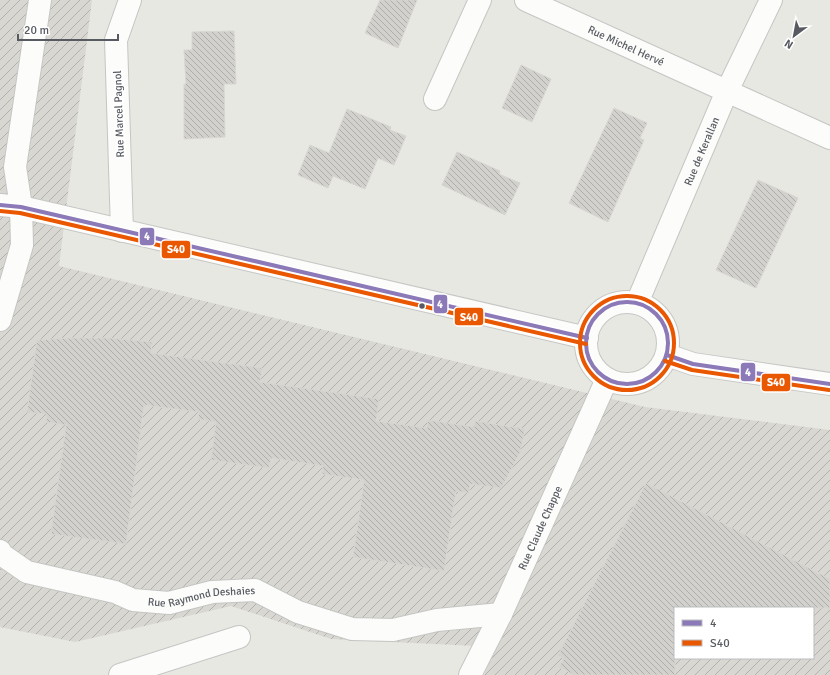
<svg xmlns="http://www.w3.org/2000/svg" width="830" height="675" font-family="Signika,sans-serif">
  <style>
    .industrial { fill: url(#industrial-furrows); fill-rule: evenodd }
    .building { fill: url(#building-back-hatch); stroke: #d8d6d1 }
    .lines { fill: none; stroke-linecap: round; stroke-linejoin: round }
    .street-casing { stroke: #c4c6c4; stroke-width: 24 }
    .secondary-casing { stroke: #c5c7c5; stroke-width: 24 }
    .street { stroke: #fcfcfb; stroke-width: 22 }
    .secondary { stroke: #fcfcfb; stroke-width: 22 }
    .bus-1-casing { stroke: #fff; stroke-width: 7 }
    .bus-2-casing { stroke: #fff; stroke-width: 7 }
    .bus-1 { stroke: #8b7ab7; stroke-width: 4 }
    .bus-2 { stroke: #ea5701; stroke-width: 4 }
    .bus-dot { fill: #575b61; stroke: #fff; stroke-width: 1.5 }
    .labels { text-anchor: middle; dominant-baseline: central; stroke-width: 4; stroke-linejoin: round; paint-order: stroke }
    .street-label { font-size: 11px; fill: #575b61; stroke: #fff }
    .line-badge { stroke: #fff; stroke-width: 1.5 }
    .badge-label { font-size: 11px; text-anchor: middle; font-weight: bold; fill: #fff }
  </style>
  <defs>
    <pattern id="industrial-furrows" width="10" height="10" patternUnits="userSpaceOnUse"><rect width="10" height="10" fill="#d8d7d1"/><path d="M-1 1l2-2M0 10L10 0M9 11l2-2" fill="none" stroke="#b2b1ad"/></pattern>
    <pattern id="building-back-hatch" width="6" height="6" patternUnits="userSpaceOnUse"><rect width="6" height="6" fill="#d2d1cd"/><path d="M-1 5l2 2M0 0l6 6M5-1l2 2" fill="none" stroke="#adadaa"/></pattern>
  </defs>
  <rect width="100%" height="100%" fill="#e8e8e2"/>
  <!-- industrial -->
  <path class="industrial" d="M0 0H92L59 266 645 407 830 430V675H484L496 647 331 639 231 606 75 642 0 627ZM675 608H813V658H675Z"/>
  <!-- building -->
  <g class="building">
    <polygon points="380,0 417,0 398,48 365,33"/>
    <polygon points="234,31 236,84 224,84 225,137 184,139 184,84 186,84 184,50 192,50 192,32"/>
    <polygon points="521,65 551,79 532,122 502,108"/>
    <polygon points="614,108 647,123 640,138 644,140 608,222 569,203"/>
    <polygon points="347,109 391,127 390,130 406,136 394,165 378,158 365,189 333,176 328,188 298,175 310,145 329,153"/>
    <polygon points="457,152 500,171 499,174 520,183 505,215 442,185"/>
    <polygon points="758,180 798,198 756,288 716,270"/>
    <polygon points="70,338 109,338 152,342 151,353 262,368 260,382 379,399 376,421 427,428 428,420 474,427 475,421 525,429 520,453 501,488 470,484 469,493 456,491 444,571 353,557 364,480 322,474 323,466 271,458 269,468 211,460 216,422 198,419 199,412 144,405 126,544 51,534 66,425 46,422 47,414 27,412 37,340"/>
    <polygon points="646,483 830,579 830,608 675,608 675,675 574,675 559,667 564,658 558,655"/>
  </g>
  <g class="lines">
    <defs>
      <g id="street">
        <path id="s1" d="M526 0 830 138"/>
        <polyline points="435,99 480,0"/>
        <polyline points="122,231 116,40 130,0"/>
        <path id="s2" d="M637 303 727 91 771 0"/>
        <polyline points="0,320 22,245 21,207 15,167 40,0"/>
        <path id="s3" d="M0 551 1 554 27 572 115 592 133 600 169 603 212 592 255 590 298 612 352 629 393 630 437 620 501 614"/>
        <polyline points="120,675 239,637"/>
        <path id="s4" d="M470 675 501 614 607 379"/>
      </g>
      <g id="secondary">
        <polyline points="0,205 21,207 587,338"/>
        <circle cx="627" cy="343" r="41"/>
        <polyline points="667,355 693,364 830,384"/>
      </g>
    </defs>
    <!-- street casing -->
    <use href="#street" class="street-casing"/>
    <!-- secondary casing -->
    <use href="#secondary" class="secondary-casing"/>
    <!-- street -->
    <use href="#street" class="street"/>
    <!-- secondary -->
    <use href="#secondary" class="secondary"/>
    <defs>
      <g id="bus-1">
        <polyline points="0,205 21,207 587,338"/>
        <circle cx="627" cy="343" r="41"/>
        <polyline points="667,355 693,364 830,384"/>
      </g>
      <g id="bus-2">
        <polyline points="0,211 20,213 586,344"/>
        <circle cx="627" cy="343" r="47"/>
        <polyline points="665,361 692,370 829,390"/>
      </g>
    </defs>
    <!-- bus-1 casing -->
    <use href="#bus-1" class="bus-1-casing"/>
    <!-- bus-2 casing -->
    <use href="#bus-2" class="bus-2-casing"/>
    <!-- bus-1 -->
    <use href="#bus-1" class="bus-1"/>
    <!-- bus-2 -->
    <use href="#bus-2" class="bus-2"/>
  </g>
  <!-- markers -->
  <circle class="bus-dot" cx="422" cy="306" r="3.5"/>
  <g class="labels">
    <!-- street labels -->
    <g class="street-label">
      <text stroke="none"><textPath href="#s1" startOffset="110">Rue Michel Hervé</textPath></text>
      <text transform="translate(119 114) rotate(-92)">Rue Marcel Pagnol</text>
      <text stroke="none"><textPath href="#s2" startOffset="165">Rue de Kerallan</textPath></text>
      <text stroke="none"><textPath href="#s4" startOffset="163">Rue Claude Chappe</textPath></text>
      <text stroke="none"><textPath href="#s3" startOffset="214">Rue Raymond Deshaies</textPath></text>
    </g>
  </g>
  <g class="line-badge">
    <rect x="139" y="227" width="16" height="19" rx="4" fill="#8b7ab7"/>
    <rect x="161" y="240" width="30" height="19" rx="4" fill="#ea5701"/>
    <rect x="433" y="294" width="15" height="20" rx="4" fill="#8b7ab7"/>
    <rect x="454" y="307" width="30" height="19" rx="4" fill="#ea5701"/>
    <rect x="740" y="362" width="16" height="20" rx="4" fill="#8b7ab7"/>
    <rect x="761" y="373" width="30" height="19" rx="4" fill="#ea5701"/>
  </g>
  <g class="badge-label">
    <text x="147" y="240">4</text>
    <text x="176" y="253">S40</text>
    <text x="440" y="308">4</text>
    <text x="469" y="321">S40</text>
    <text x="748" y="376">4</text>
    <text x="776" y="386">S40</text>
  </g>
  <!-- legend -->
  <rect x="674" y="607" width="140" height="52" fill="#ffffff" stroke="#bcbdc0"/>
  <rect x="682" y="620" width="20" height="6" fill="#8b7ab7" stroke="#bcbdc0"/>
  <text x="710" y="627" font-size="12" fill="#575b61">4</text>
  <rect x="682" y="640" width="20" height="6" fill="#ea5701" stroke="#bcbdc0"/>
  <text x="710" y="647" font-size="12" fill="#575b61">S40</text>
  <!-- north arrow -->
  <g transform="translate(794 36) rotate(212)" stroke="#ffffff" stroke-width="3" paint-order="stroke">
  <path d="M0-3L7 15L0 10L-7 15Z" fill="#575b61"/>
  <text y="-6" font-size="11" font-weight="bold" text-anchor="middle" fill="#575b61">N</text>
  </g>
  <!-- scale -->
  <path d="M18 34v6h100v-6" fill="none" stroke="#575b61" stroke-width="2"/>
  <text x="24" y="34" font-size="12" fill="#575b61" stroke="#ffffff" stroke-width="3" paint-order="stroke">20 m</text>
</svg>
